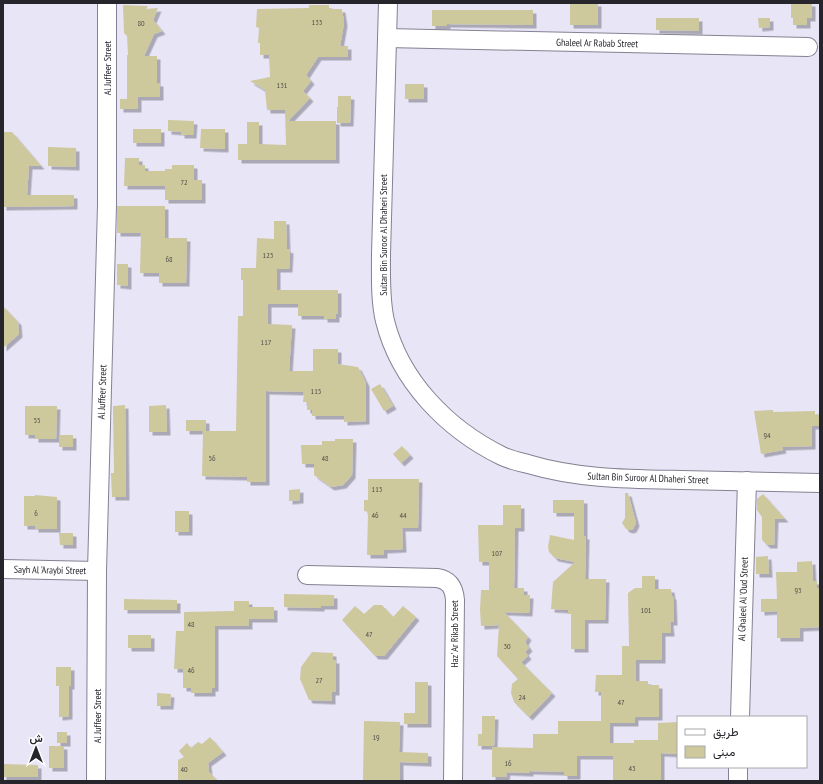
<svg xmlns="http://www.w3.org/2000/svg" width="823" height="784" font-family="'PT Sans Narrow',Vazirmatn,sans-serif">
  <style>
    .building { fill: #cec89d; filter: url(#shadow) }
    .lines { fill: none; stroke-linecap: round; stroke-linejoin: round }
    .minor-casing { stroke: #848192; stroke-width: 20 }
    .minor { stroke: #fff; stroke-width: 18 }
    .labels { text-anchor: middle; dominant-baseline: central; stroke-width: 4; stroke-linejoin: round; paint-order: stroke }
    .number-label { font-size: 8px; fill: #504e48 }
    .street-label { font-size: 10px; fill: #26252c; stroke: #fff }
  </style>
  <defs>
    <filter id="shadow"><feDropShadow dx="3.5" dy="3.5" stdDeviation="0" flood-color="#0004"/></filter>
  </defs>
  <rect width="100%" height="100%" fill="#e8e5f7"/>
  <!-- building -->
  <g class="building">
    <rect x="570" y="3" width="28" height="22"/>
    <polygon points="791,3 812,3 812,18 807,18 807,25 793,25 793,18 791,18"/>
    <polygon points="123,5 148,6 146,9 158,8 153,20 162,31 154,34 144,56 157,56 157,83 160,83 160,97 138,97 138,109 120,109 120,99 127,99 127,55 128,55 127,36 124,33"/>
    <polygon points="309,5 329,5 329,9 342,9 344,23 340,46 348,46 348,57 318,57 306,75 311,81 303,91 310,98 288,121 336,121 336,160 238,160 238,144 247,144 247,122 259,122 259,144 286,145 285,110 267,110 265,90 250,81 270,77 269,55 260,55 260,43 258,43 259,28 256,27 257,9 309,8"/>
    <polygon points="432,10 533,10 533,25 447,24 447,26 432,26"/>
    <polygon points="656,18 699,18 699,31 656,30"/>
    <polygon points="758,18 770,18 770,27 759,28"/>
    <rect x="405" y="84" width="19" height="15"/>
    <polygon points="338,96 351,96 350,123 337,123 337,107 338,107"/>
    <polygon points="168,120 194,121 193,135 181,135 181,132 168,131"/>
    <rect x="133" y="129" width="28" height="14"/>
    <polygon points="201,129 225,129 225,149 200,148"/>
    <polygon points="3,132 12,132 41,166 29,166 27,195 74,195 74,206 3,207"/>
    <polygon points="48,147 76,148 76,167 48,166"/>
    <polygon points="125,158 139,158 139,165 145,165 145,171 165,171 165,169 172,169 172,165 194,165 194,180 202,180 202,200 165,200 165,186 124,186"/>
    <polygon points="117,206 165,206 165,238 187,238 186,283 159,283 159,273 140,273 141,233 117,233"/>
    <polygon points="274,221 286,221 287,249 290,250 289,269 277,269 277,290 338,290 338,314 336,314 336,319 324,319 324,316 298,316 298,304 268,304 268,324 292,325 289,371 313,371 313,349 338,349 338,364 358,367 366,383 366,421 344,422 344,416 312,416 312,410 307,410 307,402 303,402 304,392 266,391 266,482 247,482 247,477 202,476 203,431 186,431 186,420 206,420 206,431 236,431 238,316 243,316 243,280 241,280 241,268 256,268 257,238 274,239"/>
    <polygon points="117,264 128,264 128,286 117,285"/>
    <polygon points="3,306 18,322 19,334 3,348"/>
    <polygon points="380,384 393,406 384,411 371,389"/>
    <polygon points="125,405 126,497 112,497 111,473 114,473 113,406"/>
    <polygon points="166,405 167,432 149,432 149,406"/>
    <polygon points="25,406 57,406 56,439 35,439 35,435 25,435"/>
    <polygon points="773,410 773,412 815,411 815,415 820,414 820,426 812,426 812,446 782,447 783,450 761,454 754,411"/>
    <rect x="59" y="435" width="14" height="12"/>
    <polygon points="335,439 353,439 352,475 343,485 331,487 314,475 314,464 302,464 301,445 322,445 322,441 335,441"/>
    <polygon points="402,446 410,455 401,463 393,454"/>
    <polygon points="368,479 419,479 418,528 402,528 403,549 384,550 384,555 367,555 368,512 364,511 364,500 368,500"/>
    <polygon points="300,489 300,500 289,501 289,490"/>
    <polygon points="625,493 628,493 636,523 633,529 630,530 626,529 622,523 625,518"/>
    <polygon points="763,494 785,519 775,519 774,545 767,545 762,540 762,517 757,510 757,499"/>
    <polygon points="35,495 57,497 57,529 35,529 35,526 24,526 24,496 35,496"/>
    <polygon points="553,500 584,500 584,536 586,536 585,579 606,579 605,620 585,620 585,649 571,649 571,614 568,614 568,610 551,609 553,582 575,562 555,558 549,552 548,547 550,535 574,540 574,513 553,513"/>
    <polygon points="503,505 521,505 521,528 515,528 514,588 524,588 524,595 530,595 529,613 504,612 528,637 525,642 529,648 525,652 528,656 521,662 552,693 529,717 514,702 511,693 512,684 518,679 497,656 499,625 481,626 480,610 481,590 489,590 489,562 479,562 478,525 503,525"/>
    <rect x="175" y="511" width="14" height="21"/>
    <polygon points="59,533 73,533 73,545 60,545"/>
    <polygon points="768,556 769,574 756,574 756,557"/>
    <polygon points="812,561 813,581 817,581 817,588 820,588 820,627 800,628 800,638 777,638 777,611 761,612 761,599 777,599 776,572 797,572 797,562"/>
    <polygon points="642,576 655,576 655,589 671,589 672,596 673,596 674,622 670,622 671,633 662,633 662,660 636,660 636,681 648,681 648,685 659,685 659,717 635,717 635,723 610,723 610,743 634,743 634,740 658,740 658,723 678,722 678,754 661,753 661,781 613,781 613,756 577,756 577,776 564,776 564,772 530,771 530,773 507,772 506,777 492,777 492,747 533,748 533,734 558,734 558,721 601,721 601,692 595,692 596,675 622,675 622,646 629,646 628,593 635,588 642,588"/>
    <polygon points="284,594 334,595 334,606 321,606 321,608 284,607"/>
    <polygon points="124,599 177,600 177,610 124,610"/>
    <polygon points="234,601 249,601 249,607 274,607 274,619 249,619 249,626 215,626 215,688 212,688 212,693 191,693 191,688 183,688 183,669 174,669 176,631 184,631 184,612 234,611"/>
    <polygon points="374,605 382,605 393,617 403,606 416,617 384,656 375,656 342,620 355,606 364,614"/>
    <rect x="128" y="635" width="23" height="13"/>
    <polygon points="312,652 333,653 333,660 336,660 336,692 332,692 332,701 309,700 300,679 301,667"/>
    <polygon points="56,667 71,667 71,686 69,686 69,716 59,717 59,686 56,686"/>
    <polygon points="415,682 428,682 428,724 404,724 404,713 415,713"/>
    <polygon points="157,693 171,694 170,706 157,706"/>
    <polygon points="482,716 495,716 494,746 478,746 478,734 482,734"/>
    <polygon points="364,721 400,722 399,752 428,753 428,763 400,762 400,781 363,781"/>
    <rect x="57" y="732" width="10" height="11"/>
    <polygon points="210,737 223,752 208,763 209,772 218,781 178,781 178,760 184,757 179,751 187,743 191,748 198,742 202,744"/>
    <rect x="49" y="746" width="15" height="22"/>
    <polygon points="3,764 38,765 38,777 3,777"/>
  </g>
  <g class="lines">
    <defs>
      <g id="minor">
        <path d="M388 3 381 254C381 276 380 300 385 321 400 381 447 429 502 456 510 460 520 462 528 464 578 479 629 479 681 480 727 481 774 482 820 483"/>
        <polyline points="387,38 808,47"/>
        <polyline points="3,569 97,571"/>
        <path d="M307 575 437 578C450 580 454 588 455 600L453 781"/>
        <polyline points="740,717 747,481"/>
        <polyline points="96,781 97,571 107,205 107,3"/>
        <polyline points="738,781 738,767"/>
      </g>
    </defs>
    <!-- minor casing -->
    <use href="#minor" class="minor-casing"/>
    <!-- minor -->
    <use href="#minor" class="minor"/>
  </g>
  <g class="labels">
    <!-- number labels -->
    <g class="number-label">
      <text x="317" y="22">133</text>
      <text x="141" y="23">80</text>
      <text x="282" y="85">131</text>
      <text x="184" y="182">72</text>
      <text x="268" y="255">123</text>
      <text x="169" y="259">68</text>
      <text x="266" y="342">117</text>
      <text x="316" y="391">115</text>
      <text x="37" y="420">55</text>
      <text x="767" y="435">94</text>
      <text x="212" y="458">56</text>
      <text x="325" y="458">48</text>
      <text x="377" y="489">113</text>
      <text x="36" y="513">6</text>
      <text x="375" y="515">46</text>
      <text x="403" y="515">44</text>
      <text x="497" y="553">107</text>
      <text x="798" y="590">93</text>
      <text x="646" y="610">101</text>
      <text x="191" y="624">48</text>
      <text x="369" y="634">47</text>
      <text x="507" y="646">30</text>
      <text x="191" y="670">46</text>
      <text x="319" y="680">27</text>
      <text x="522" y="697">24</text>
      <text x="621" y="702">47</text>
      <text x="376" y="737">19</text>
      <text x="508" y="763">16</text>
      <text x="632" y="768">43</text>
      <text x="184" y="769">40</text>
    </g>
    <!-- street labels -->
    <g class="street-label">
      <text transform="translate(597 43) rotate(1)">Ghaleel Ar Rabab Street</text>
      <text transform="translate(107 68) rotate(-90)">Al Juffeer Street</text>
      <text transform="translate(383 235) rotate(-90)">Sultan Bin Suroor Al Dhaheri Street</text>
      <text transform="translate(102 392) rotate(-88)">Al Juffeer Street</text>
      <text transform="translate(648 478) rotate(2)">Sultan Bin Suroor Al Dhaheri Street</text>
      <text transform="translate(50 570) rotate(1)">Sayh Al 'Araybi Street</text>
      <text transform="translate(743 599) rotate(-88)">Al Ghaleel Al 'Oud Street</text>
      <text transform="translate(454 634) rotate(-90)">Haz' Ar Rikab Street</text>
      <text transform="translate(97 716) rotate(-90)">Al Juffeer Street</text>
    </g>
  </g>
  <!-- border -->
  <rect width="823" height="784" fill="none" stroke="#26252c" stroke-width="8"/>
  <!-- legend -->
  <rect x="677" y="716" width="130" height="52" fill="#ffffff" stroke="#a8a8ab"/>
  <rect x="685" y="729" width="20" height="6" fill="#ffffff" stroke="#a8a8ab"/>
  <text x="713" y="736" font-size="12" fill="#26252c">طريق</text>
  <rect x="685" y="746" width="20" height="12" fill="#cec89d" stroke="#a8a8ab"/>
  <text x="713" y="756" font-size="12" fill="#26252c">مبنى</text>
  <!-- north arrow -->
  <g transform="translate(36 748)" stroke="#ffffff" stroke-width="3" paint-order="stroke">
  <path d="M0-3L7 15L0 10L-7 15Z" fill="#26252c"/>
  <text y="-6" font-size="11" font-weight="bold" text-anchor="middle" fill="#26252c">ش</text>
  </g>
</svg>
